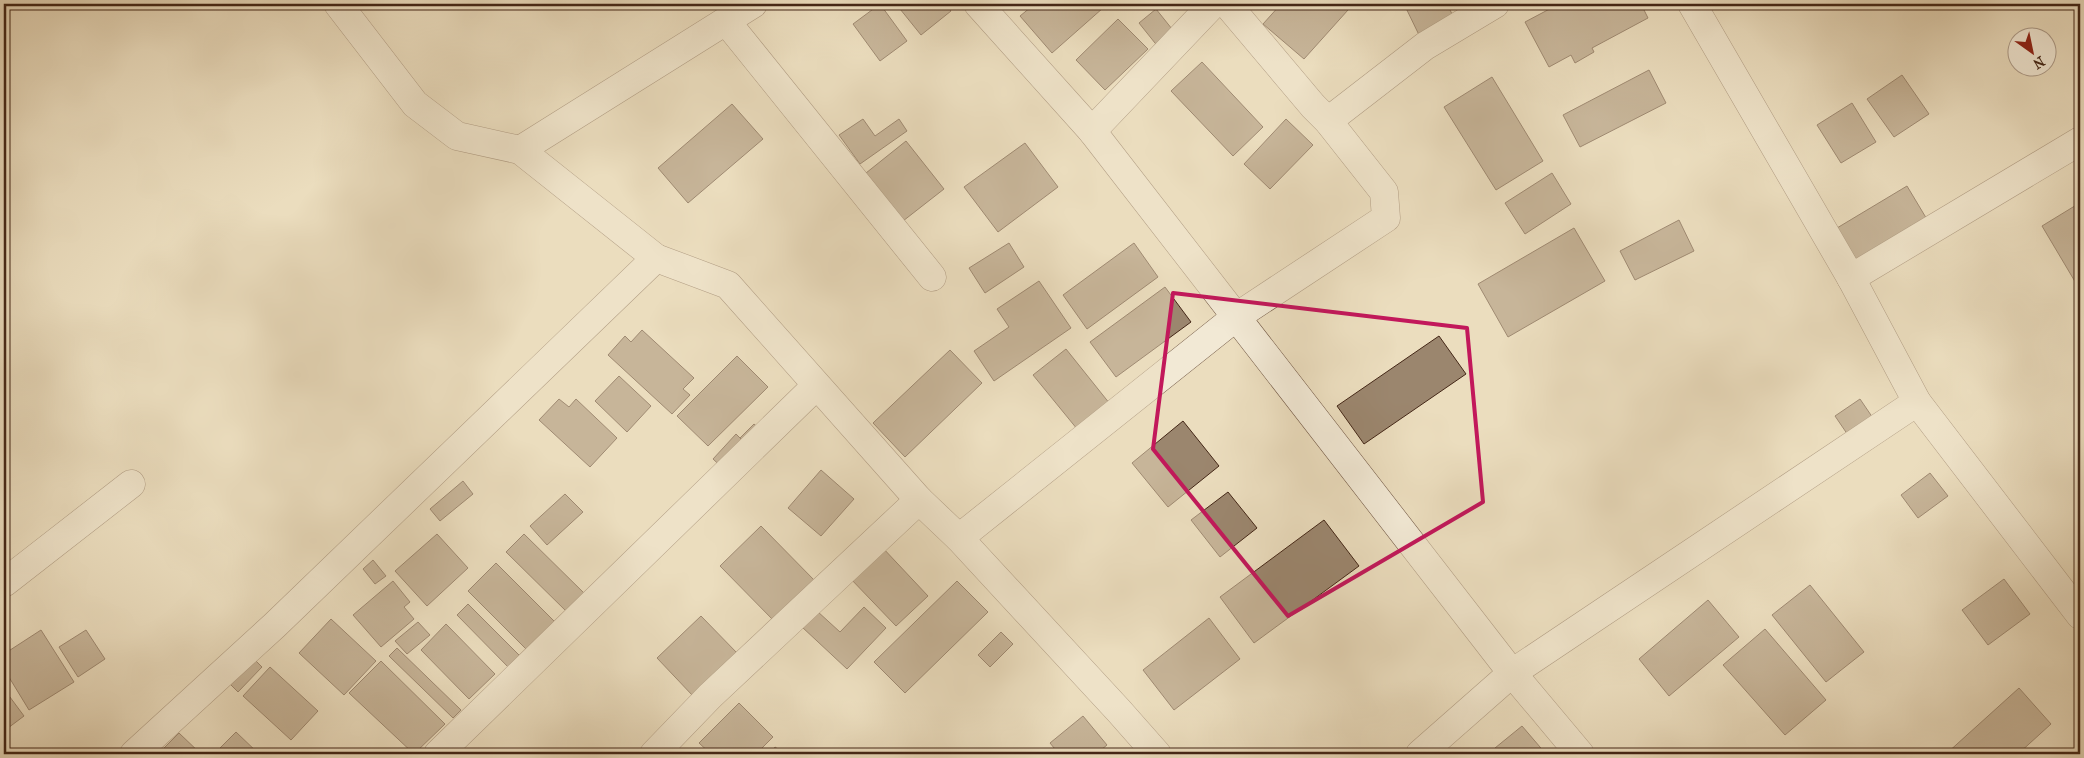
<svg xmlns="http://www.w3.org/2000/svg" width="2084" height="758" font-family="'IM FELL French Canon',serif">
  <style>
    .building { fill: #9b866e; stroke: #442717 }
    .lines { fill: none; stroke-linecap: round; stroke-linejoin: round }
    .street-casing { stroke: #6e5441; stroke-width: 29 }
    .street { stroke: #f2e9d5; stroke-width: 28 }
    .marked { fill: none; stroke: #c2185b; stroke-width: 4; stroke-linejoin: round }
  </style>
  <rect width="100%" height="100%" fill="#ebddbe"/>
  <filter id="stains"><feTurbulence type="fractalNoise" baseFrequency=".004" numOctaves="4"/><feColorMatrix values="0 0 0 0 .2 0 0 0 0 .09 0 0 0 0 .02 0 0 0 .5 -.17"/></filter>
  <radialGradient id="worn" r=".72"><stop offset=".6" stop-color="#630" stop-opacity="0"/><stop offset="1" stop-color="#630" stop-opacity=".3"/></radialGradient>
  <!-- building -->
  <g class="building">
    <polygon points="880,4 907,41 880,61 853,24"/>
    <polygon points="896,4 946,4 951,11 921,35"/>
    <polygon points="1029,4 1100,4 1103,8 1052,53 1020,16 1031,7"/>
    <polygon points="1281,4 1341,4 1348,10 1304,59 1263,24"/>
    <polygon points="1404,4 1447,4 1456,22 1421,39"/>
    <polygon points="1559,4 1641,4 1648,18 1592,48 1594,52 1575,63 1571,55 1549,67 1525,22"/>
    <polygon points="1156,9 1176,34 1159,48 1139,23"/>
    <polygon points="1118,19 1148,49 1105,90 1076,60"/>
    <polygon points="1202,62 1263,127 1233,156 1171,91"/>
    <polygon points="1649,70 1666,103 1580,147 1563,115"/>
    <polygon points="1902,75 1929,114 1894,137 1867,99"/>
    <polygon points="1492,77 1543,161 1496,190 1444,107"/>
    <polygon points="1852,103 1876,142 1841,163 1817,125"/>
    <polygon points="732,104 763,139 688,203 658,168"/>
    <polygon points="863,119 875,136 899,119 907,131 860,164 839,135"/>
    <polygon points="1286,119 1313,145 1270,189 1244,164"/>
    <polygon points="906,141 944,189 903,221 866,173"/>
    <polygon points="1025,143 1058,187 998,232 964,187"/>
    <polygon points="1552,173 1571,204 1525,234 1505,203"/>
    <polygon points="1907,186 1928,221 1859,264 1837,228"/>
    <polygon points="2078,204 2080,208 2080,290 2042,226"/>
    <polygon points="1679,220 1694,251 1635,280 1620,251"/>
    <polygon points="1574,228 1605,281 1508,337 1478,284"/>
    <polygon points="1009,243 1024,267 985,293 969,268"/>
    <polygon points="1134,243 1158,277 1087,329 1063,295"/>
    <polygon points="1039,281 1071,328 994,381 974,351 1009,327 997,309"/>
    <polygon points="1165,287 1191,322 1116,377 1090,342"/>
    <polygon points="642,330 694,378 683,389 690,395 672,414 608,355 625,336 631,342"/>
    <polygon points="1439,336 1466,374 1364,444 1337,406"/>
    <polygon points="1066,349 1114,409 1082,435 1033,375"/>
    <polygon points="950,350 982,383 905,457 873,423"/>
    <polygon points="737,356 768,387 708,446 677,416"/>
    <polygon points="619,376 651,406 627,432 595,401"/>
    <polygon points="559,399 569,407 576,399 617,438 590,467 539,420"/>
    <polygon points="1860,399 1875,421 1850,438 1835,416"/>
    <polygon points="1183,421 1219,466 1168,507 1132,463"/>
    <polygon points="754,424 763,432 749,447 740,438"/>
    <polygon points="736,434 749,447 726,471 713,459"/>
    <polygon points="821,470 854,499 821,536 788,508"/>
    <polygon points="1930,473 1948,496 1918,518 1901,495"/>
    <polygon points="463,481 473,494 440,521 430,509"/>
    <polygon points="1228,492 1257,528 1220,557 1191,520"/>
    <polygon points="565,494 583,512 547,545 530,526"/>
    <polygon points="1324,520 1359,566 1254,643 1220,597"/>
    <polygon points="761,526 816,582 775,622 720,566"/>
    <polygon points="437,534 468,568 427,606 395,571"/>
    <polygon points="524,534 586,595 568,613 506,552"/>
    <polygon points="881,546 928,596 896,626 849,577"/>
    <polygon points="373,560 386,576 375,584 363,569"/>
    <polygon points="496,563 557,624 529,652 468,591"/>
    <polygon points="2004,579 2030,614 1988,645 1962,610"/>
    <polygon points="393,581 410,602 404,607 414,619 381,647 353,615"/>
    <polygon points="957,581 988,612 905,693 874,662"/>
    <polygon points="1810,585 1864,652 1826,682 1772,615"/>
    <polygon points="1708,600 1739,637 1669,696 1639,659"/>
    <polygon points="468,604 522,658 510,669 457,615"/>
    <polygon points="864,607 886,628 847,669 802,627 817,611 840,632"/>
    <polygon points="701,616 738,654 693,696 657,658"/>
    <polygon points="1209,618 1240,659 1174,710 1143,670"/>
    <polygon points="331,619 376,661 344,695 299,653"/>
    <polygon points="418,622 430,635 407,654 395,641"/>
    <polygon points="446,624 495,674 469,699 421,650"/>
    <polygon points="1765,629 1826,700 1785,735 1723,665"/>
    <polygon points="41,630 74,682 29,710 4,669 4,654"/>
    <polygon points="86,630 105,659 78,677 59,647"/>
    <polygon points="1001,632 1013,644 990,667 978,655"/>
    <polygon points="397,648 461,710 453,718 389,656"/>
    <polygon points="251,656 262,667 238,692 227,681"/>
    <polygon points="381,661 445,724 414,754 349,693"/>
    <polygon points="270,667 318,711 291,740 243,696"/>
    <polygon points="2019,688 2051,724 2018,754 1946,754"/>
    <polygon points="4,689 24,716 4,731"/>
    <polygon points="739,703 773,737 756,754 711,754 699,743"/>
    <polygon points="1083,716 1107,745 1096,754 1059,754 1050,743"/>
    <polygon points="1522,726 1546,754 1501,754 1495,748"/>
    <polygon points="236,732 259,754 214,754"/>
    <polygon points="179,733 201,754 158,754"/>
    <polygon points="775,747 785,754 770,754"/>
  </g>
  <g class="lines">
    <defs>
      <g id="street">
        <polyline points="338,4 415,104 457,136 520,150 656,258 728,285 919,500 959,538 1119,711 1157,754"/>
        <polyline points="978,4 1092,131 1512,673 1580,754"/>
        <polyline points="1692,4 1851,278 1917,402 2080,615"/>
        <polyline points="726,21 932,277"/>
        <polyline points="1328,121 1425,46 1495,4"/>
        <polyline points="1092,131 1213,4"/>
        <polyline points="520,150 753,4"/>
        <polyline points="1851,278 2080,141"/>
        <polyline points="959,538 1236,317 1386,218 1384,192 1328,121 1313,106 1227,4"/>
        <polyline points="4,583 131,484"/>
        <polyline points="134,754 275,625 656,258"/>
        <polyline points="438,754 816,386"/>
        <polyline points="654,754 710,696 919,500"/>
        <polyline points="1420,754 1512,673 1917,402"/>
      </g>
    </defs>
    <!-- street casing -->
    <use href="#street" class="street-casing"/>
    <!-- street -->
    <use href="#street" class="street"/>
  </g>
  <!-- marked area -->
  <path d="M0 0H2084V758H0ZM1173 293 1467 328 1483 502 1288 616 1153 449Z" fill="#ebddbe" fill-opacity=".55" fill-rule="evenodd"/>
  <path class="marked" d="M1173 293 1467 328 1483 502 1288 616 1153 449Z"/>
  <!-- margin -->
  <rect width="2084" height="758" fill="none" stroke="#ebddbe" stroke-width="20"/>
  <rect x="5" y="5" width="2074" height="748" fill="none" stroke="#442717" stroke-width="2.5"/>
  <rect x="10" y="10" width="2064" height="738" fill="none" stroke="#442717"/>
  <!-- north arrow -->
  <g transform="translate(2032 52) rotate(147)"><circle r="24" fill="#f2e9d5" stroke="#ac9b89"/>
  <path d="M0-4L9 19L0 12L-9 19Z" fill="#8f2418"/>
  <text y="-8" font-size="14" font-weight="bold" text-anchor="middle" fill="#442717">N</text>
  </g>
  <rect width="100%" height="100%" filter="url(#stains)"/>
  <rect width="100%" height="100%" fill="url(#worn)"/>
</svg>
